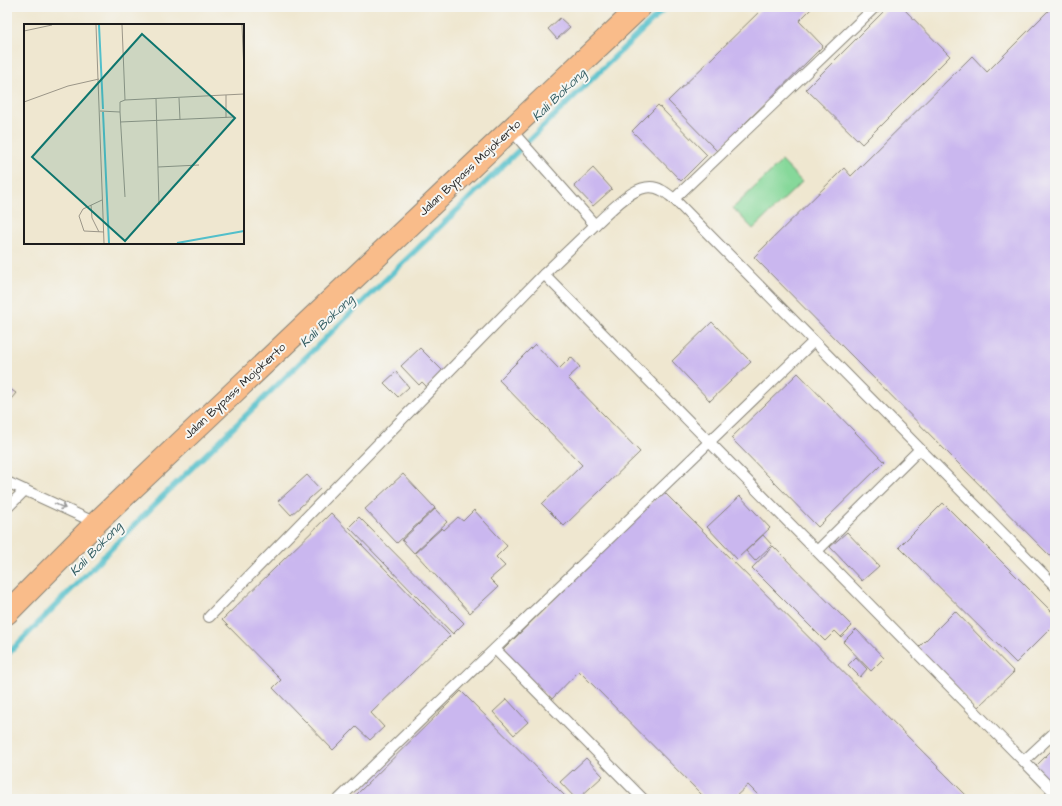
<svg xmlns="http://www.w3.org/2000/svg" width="1062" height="806" font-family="'Architects Daughter',sans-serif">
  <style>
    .green { fill: #86d89a; stroke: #517a5b }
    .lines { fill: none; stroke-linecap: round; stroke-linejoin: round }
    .stream { stroke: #52bfca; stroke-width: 5.5 }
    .building { fill: #cab7ef }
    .service-casing { stroke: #868276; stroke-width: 12 }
    .trunk-casing { stroke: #868276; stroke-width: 24 }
    .service { stroke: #fff; stroke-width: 10 }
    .trunk { stroke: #f9bc8a; stroke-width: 22 }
    .oneway { stroke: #999 }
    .labels { text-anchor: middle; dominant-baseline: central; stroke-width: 4; stroke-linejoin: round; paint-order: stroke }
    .street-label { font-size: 12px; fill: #1c1c1c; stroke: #f6f6f2 }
    .water-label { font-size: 13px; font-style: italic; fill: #325d62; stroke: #f6f6f2 }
    .inset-river { fill: none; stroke: #52bfca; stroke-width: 2 }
    .inset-road { fill: none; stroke: #9b9688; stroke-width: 1 }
    .view { fill: #0f766e; fill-opacity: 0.15; stroke: #0f766e; stroke-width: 2 }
    .inset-edge { fill: none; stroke: #1c1c1c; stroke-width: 2 }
  </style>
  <rect width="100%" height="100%" fill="#f6f6f2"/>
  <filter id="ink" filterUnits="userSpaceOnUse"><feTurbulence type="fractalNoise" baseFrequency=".025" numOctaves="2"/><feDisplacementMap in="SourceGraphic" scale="8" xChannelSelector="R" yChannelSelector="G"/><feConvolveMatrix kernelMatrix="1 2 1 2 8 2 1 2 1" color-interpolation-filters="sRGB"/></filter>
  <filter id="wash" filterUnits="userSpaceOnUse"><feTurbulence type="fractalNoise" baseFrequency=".012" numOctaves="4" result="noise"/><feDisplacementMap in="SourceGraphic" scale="16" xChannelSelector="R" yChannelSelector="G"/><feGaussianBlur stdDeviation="0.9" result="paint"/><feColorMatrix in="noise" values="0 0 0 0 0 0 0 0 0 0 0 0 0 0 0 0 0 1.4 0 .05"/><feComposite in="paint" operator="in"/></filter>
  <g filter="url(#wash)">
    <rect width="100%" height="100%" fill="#efe7d0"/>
    <!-- green -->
    <polygon class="green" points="782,161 802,182 753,229 733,208"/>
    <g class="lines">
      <!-- stream -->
      <polyline class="stream" points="7,655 163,496 666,7"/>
    </g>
    <g id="blocks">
      <!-- building -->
      <g class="building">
        <polygon points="764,7 813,7 799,21 823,46 717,151 668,101"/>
        <polygon points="888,7 902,7 950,56 862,144 806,89"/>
        <polygon points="1052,7 1055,7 1055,561 754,257 844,168 851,176 972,56 987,72"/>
        <polygon points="560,18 570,27 557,39 548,29"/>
        <polygon points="658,105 707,155 681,181 632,131"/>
        <polygon points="593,168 612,189 593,206 574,186"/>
        <polygon points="712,322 751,362 710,401 672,361"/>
        <polygon points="535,344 559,369 571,357 580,367 568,378 640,452 564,526 542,504 582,465 499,380"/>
        <polygon points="420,348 443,371 427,387 422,382 419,385 401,366"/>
        <polygon points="396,372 409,387 398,397 384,383"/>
        <polygon points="798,373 884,462 818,527 731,438"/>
        <polygon points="7,387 16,393 7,404"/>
        <polygon points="403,474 435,508 397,543 365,509"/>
        <polygon points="307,475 320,489 291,515 278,501"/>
        <polygon points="663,491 970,799 762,799 748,785 733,799 706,799 579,671 551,700 502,651"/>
        <polygon points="740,496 770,528 737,559 707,527"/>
        <polygon points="943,503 1055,615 1055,624 1016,663 899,547"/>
        <polygon points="435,509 447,522 414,553 402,540"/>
        <polygon points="474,510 507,546 496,557 505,566 490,579 498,587 470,613 415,553 442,528 444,530 458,517 463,521"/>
        <polygon points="331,513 450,636 371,713 384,727 370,740 356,727 333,750 273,688 281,680 222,620"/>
        <polygon points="359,517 464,623 453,634 349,527"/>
        <polygon points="847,532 879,566 862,581 830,547"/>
        <polygon points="763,535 772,545 755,561 746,551"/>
        <polygon points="773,546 852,626 841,637 835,631 825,641 752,568"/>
        <polygon points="955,611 1014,672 977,708 918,648"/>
        <polygon points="856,629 884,658 871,671 843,642"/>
        <polygon points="856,657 867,669 860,677 848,665"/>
        <polygon points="461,691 568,799 352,799"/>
        <polygon points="507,699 528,722 514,735 493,712"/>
        <polygon points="1055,747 1055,784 1052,787 1034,768"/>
        <polygon points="586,758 603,776 578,799 576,799 560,782"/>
      </g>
    </g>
  </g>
  <g filter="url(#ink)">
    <use href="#blocks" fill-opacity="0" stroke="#868276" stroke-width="1"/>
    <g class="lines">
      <defs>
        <g id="service">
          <path d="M511 130 595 225C611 211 639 177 661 190 666 192 670 196 674 199L1055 586"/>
          <polyline points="674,199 875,7"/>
          <polyline points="544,274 1055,793"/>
          <polyline points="7,482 96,523"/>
          <polyline points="7,508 25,490"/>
          <polyline points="817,551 919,450"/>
          <polyline points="209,617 544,274 595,225"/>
          <polyline points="495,649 643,799"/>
          <polyline points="1024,761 1055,732"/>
          <polyline points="339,799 813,342"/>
        </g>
        <polyline id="trunk" points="7,613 96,523 640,7"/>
      </defs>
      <!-- service casing -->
      <use href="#service" class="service-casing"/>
      <!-- trunk casing -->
      <use href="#trunk" class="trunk-casing"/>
      <!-- service -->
      <use href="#service" class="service"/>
      <!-- trunk -->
      <use href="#trunk" class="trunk"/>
    </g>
    <!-- one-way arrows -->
    <defs><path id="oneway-shaft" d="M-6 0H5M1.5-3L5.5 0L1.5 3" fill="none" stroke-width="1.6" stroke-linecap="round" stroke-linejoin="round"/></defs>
    <use class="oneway" href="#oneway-shaft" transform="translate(60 506) rotate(25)"/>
  </g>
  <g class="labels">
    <!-- street labels -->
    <g class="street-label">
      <text transform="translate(470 168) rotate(-43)">Jalan Bypass Mojokerto</text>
      <text transform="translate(235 391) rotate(-43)">Jalan Bypass Mojokerto</text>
    </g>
    <!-- water labels -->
    <g class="water-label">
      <text transform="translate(559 95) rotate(-44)">Kali Bokong</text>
      <text transform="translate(327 321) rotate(-44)">Kali Bokong</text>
      <text transform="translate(96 549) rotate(-46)">Kali Bokong</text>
    </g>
  </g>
  <!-- overview -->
  <g transform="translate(24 24)">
    <rect width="220" height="220" fill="#efe7d0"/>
    <path class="inset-river" d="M75 1 79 85M79 88 85 219M153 219 220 207"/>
    <path class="inset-road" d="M72 1 80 219M98 1 101 76M218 1 220 48M0 7 28 1M202 71V94M155 74 156 96M132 75 135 181M0 78 44 62 75 55M76 87 96 88V78L101 76 220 70M96 88 101 173M96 98 210 93M134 143 175 141M78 176 59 185 55 192 60 207 80 208M67 181 68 194 75 208"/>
    <path class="view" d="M118 10 211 94 101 217 8 133Z"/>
    <rect width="220" height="220" class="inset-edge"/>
  </g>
  <!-- margin -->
  <rect width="1062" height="806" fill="none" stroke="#f6f6f2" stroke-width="24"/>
</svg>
